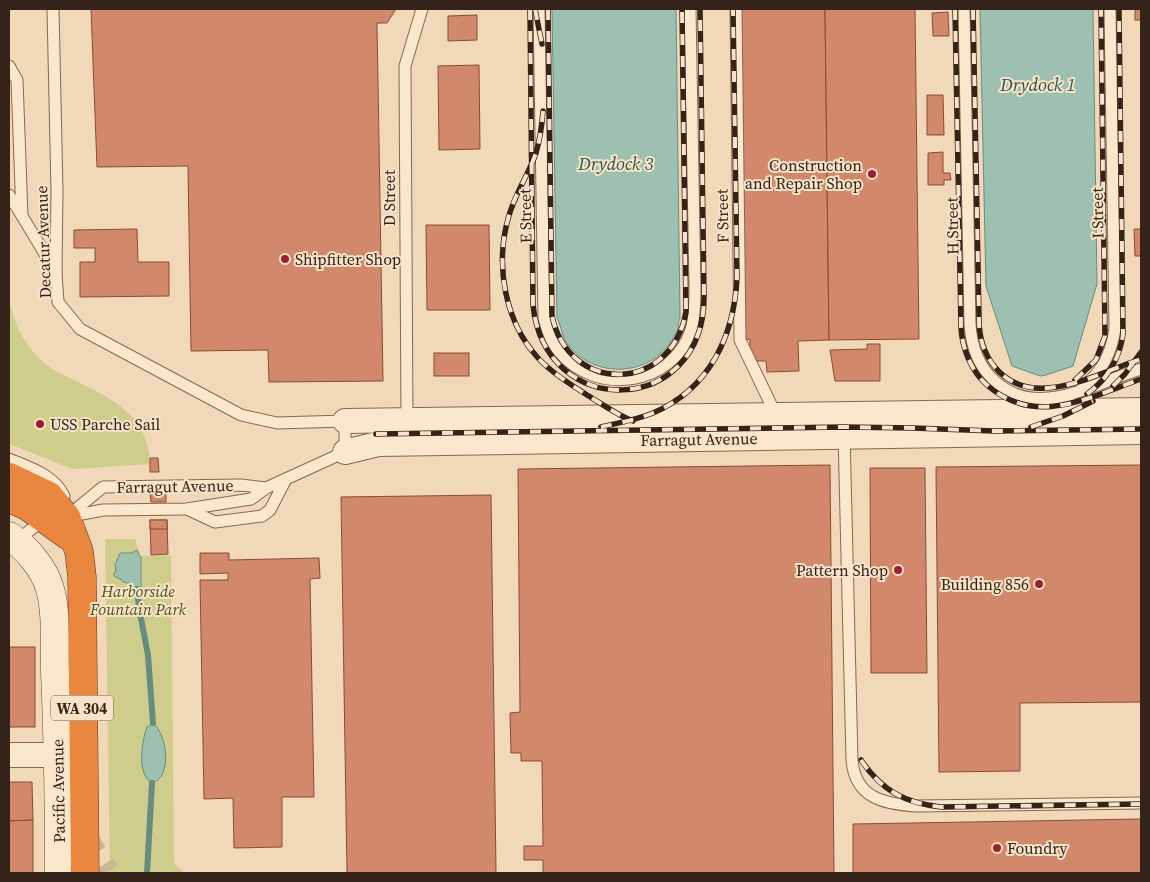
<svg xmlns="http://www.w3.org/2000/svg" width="1150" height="882" font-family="'Source Serif 4',serif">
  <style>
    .green { fill: #cfcd8c }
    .water { fill: #9ec0b1; stroke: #658e7e }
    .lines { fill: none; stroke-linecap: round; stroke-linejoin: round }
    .stream { stroke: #658e7e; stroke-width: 6 }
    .building { fill: #d2886b; stroke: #884c37 }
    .highway-tunnel { stroke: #cbb498; stroke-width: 28; stroke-dasharray: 28 14; stroke-linecap: butt }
    .lane-casing { stroke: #876752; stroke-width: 13 }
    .street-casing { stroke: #876752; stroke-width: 26 }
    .secondary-casing { stroke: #694936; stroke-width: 29 }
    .highway-casing { stroke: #543628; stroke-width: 29 }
    .lane { stroke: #fbe7cb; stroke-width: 11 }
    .street { stroke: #fbe7cb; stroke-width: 24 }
    .secondary { stroke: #fbe7cb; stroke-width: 28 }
    .highway { stroke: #e9873f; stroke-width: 28 }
    .rail-casing { stroke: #352319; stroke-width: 5.5 }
    .rail { stroke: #f8e3c8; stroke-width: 4; stroke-dasharray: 11; stroke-linecap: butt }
    .poi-dot { fill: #9b1e30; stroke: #f8e3c8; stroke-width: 2 }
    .labels { text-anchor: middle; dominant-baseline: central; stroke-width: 4; stroke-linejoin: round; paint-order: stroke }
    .shield { fill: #f8e3c8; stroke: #705d4e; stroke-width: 1 }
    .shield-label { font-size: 15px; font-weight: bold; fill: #352319 }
    .poi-label { font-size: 16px; fill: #352319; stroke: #f8e3c8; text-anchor: end }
    .street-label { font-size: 16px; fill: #352319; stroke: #f8e3c8 }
    .park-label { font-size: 16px; font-style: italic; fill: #4d531e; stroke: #f8e3c8 }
    .water-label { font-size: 18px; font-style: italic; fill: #27564d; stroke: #f8e3c8 }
  </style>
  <rect width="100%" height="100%" fill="#f1d8b8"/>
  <!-- green -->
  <g class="green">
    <path d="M9 301C15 325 25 346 44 363 51 369 61 374 70 378 109 398 149 413 150 464L73 469 9 444Z"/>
    <polygon points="105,539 135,539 140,556 171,555 174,864 185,873 110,873"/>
  </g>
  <!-- water -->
  <g class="water">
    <path d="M552 9H676L680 318C678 321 679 325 678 328 676 334 672 341 668 346 643 377 594 377 569 346 561 337 562 327 557 318Z"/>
    <polygon points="980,9 1093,9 1097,284 1073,366 1046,375 1040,376 1012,366 986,286"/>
    <polygon points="137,550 141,558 141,589 134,589 132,584 123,582 122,580 114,576 114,573 116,572 115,565 120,553 132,553"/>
    <path d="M153 723C167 734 173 777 152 783 136 774 142 741 147 727Z"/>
  </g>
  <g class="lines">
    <!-- stream -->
    <g class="stream">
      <polyline points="137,589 139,608 148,655 153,723"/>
      <polyline points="147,873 152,783"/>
    </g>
  </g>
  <!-- building -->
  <g class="building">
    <polygon points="91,9 396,9 387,23 377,23 383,381 269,382 268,350 191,351 188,166 97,167"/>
    <polygon points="741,9 825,9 829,340 798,341 799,371 767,372 766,361 756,361 750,354 750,339 745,340"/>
    <polygon points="825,9 915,9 919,339 829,340"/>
    <rect x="1135" y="9" width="6" height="11"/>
    <polygon points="948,12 949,36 933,36 932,13"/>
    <polygon points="477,15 477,40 448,41 448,16"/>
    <polygon points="479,65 480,149 439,150 438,66"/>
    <polygon points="927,95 943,95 944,135 927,135"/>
    <polygon points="943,152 943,173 950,173 951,180 944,180 944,185 928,185 928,153"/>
    <polygon points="426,225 489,225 490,310 427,310"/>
    <polygon points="137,229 138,262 169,262 169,296 80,297 80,262 95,262 95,248 74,248 74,230"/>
    <polygon points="1134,229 1141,229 1141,256 1135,256"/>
    <polygon points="867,344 880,344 880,381 835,381 830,350 867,349"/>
    <rect x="434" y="353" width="35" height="23"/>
    <polygon points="150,458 158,458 159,472 150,472"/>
    <polygon points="830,465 834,873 543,873 543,860 524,860 524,846 543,846 542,761 521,761 521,753 511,753 510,713 520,712 518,469"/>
    <polygon points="1141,465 1141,702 1020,703 1020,771 939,772 936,467"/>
    <polygon points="870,468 925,468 927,673 871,673"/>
    <polygon points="166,493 166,502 151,502 150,494"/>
    <polygon points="491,495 496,873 347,873 341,497"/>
    <polygon points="150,520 167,520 168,554 151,555"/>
    <rect x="150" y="520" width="17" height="9"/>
    <polygon points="200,553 229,553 229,560 319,558 320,578 310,579 314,797 282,797 282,847 234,848 233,798 204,799 200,580 228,580 228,573 200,574"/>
    <rect x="9" y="647" width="26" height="80"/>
    <polygon points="9,782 32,782 33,820 9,821"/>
    <polygon points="1141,819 1141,873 853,873 853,824"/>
    <polygon points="33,820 33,873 9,873 9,821"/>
  </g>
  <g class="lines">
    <!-- highway-tunnel -->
    <polyline class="highway-tunnel" points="83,829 87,844 106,873"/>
    <defs>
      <g id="lane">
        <polyline points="53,9 57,191 56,273 58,302 80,329 241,415 277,423 345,421 345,452 266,488 251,499 187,509 103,510 66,517"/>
        <path d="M539 9 544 318C547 331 551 343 560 353 597 396 673 386 691 330 695 316 695 302 695 288L690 9"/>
        <polyline points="736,9 740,340 776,415"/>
        <path d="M964 9 970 324C973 373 1007 406 1057 397 1086 392 1114 377 1141 369"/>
        <polyline points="9,66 17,80 22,216 56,272"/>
        <polyline points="9,195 21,214"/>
        <path d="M1083 386C1102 373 1112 351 1115 328L1110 9"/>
        <polyline points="407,420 405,66 422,9"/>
        <path d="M844 434 852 760C855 798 884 804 916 806L1141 803"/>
        <path d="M9 459C29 467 54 475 64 496"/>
        <polyline points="187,509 215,522 262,516 270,510 286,479"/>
        <polyline points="69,515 103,487 241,485 266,488"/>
        <polyline points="17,541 34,527 47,523"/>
      </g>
      <g id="street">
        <polyline points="345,421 1141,410"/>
        <polyline points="345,452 378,444 1141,432"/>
        <polyline points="9,755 58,755"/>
      </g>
      <path id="secondary" d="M9 536C27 548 44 568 50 589 57 612 54 648 55 672 58 739 59 806 59 873"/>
      <g id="highway">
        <polyline points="9,477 49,496 66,517 79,551 82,577 85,873"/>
        <polyline points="9,498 27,506 67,535"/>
      </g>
    </defs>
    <!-- lane casing -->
    <use href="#lane" class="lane-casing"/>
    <!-- street casing -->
    <use href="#street" class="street-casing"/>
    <!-- secondary casing -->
    <use href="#secondary" class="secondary-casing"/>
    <!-- highway casing -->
    <use href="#highway" class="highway-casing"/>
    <!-- lane -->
    <use href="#lane" class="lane"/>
    <!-- street -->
    <use href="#street" class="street"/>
    <!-- secondary -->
    <use href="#secondary" class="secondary"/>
    <!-- highway -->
    <use href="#highway" class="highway"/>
    <defs>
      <g id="rail">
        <path d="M530 9 533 305C545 422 704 417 704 297L700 9"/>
        <polyline points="535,9 542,44"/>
        <path d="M548 9 552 316C569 395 671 394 686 312L682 9"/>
        <path d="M955 9 961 327C962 348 971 371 987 385 1036 428 1089 397 1141 379"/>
        <path d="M973 9 979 319C979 337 983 352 994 366 1031 413 1097 373 1141 359"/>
        <path d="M543 111C542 125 540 139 536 153 528 176 514 195 508 219 495 266 505 322 538 358 552 373 570 384 587 395 602 404 617 415 633 421"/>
        <polyline points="1075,380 1096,360 1105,336 1101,9"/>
        <polyline points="1113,386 1125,374 1141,352"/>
        <path d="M1087 394C1107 380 1120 358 1123 334L1119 9"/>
        <path d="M601 427C618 423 636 420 653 413 709 389 734 337 737 278L733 9"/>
        <polyline points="1031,427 1063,416 1093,401"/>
        <polyline points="376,434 843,427 913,428 994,431 1141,429"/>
        <path d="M861 760C882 791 905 803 941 807L1141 804"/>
      </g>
    </defs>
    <!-- rail casing -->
    <use href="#rail" class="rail-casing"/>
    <!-- rail -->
    <use href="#rail" class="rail"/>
  </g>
  <!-- markers -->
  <g class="poi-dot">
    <circle cx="872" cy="174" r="5"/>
    <circle cx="285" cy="259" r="5"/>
    <circle cx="40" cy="424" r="5"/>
    <circle cx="898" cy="570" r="5"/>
    <circle cx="1039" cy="584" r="5"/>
    <circle cx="997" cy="848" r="5"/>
  </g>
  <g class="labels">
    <!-- shield labels -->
    <rect class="shield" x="51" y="695.5" width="62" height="25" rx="4"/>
    <g class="shield-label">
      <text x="82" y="708">WA 304</text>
    </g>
    <!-- poi labels -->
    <g class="poi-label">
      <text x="862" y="165">Construction<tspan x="862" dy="18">and Repair Shop</tspan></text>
      <text x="295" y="259" text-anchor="start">Shipfitter Shop</text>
      <text x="50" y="424" text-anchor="start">USS Parche Sail</text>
      <text x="888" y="570">Pattern Shop</text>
      <text x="1029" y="584">Building 856</text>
      <text x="1007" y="848" text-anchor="start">Foundry</text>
    </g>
    <!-- street labels -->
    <g class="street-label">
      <text transform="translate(389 198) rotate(-90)">D Street</text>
      <text transform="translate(1097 213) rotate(-91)">I Street</text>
      <text transform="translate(525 216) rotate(-91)">E Street</text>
      <text transform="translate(722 216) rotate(-91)">F Street</text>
      <text transform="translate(952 226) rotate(-91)">H Street</text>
      <text transform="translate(43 242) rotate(-92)">Decatur Avenue</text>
      <text transform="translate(699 439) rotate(-1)">Farragut Avenue</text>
      <text transform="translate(175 486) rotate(-1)">Farragut Avenue</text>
      <text transform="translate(58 791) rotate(-91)">Pacific Avenue</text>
    </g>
    <!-- park labels -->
    <g class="park-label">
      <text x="138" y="591">Harborside<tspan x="138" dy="18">Fountain Park</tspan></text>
    </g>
    <!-- water labels -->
    <g class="water-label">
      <text x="1038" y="84">Drydock 1</text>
      <text x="616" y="163">Drydock 3</text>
    </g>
  </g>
  <!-- border -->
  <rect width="1150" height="882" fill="none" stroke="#352319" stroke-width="20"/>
</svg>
